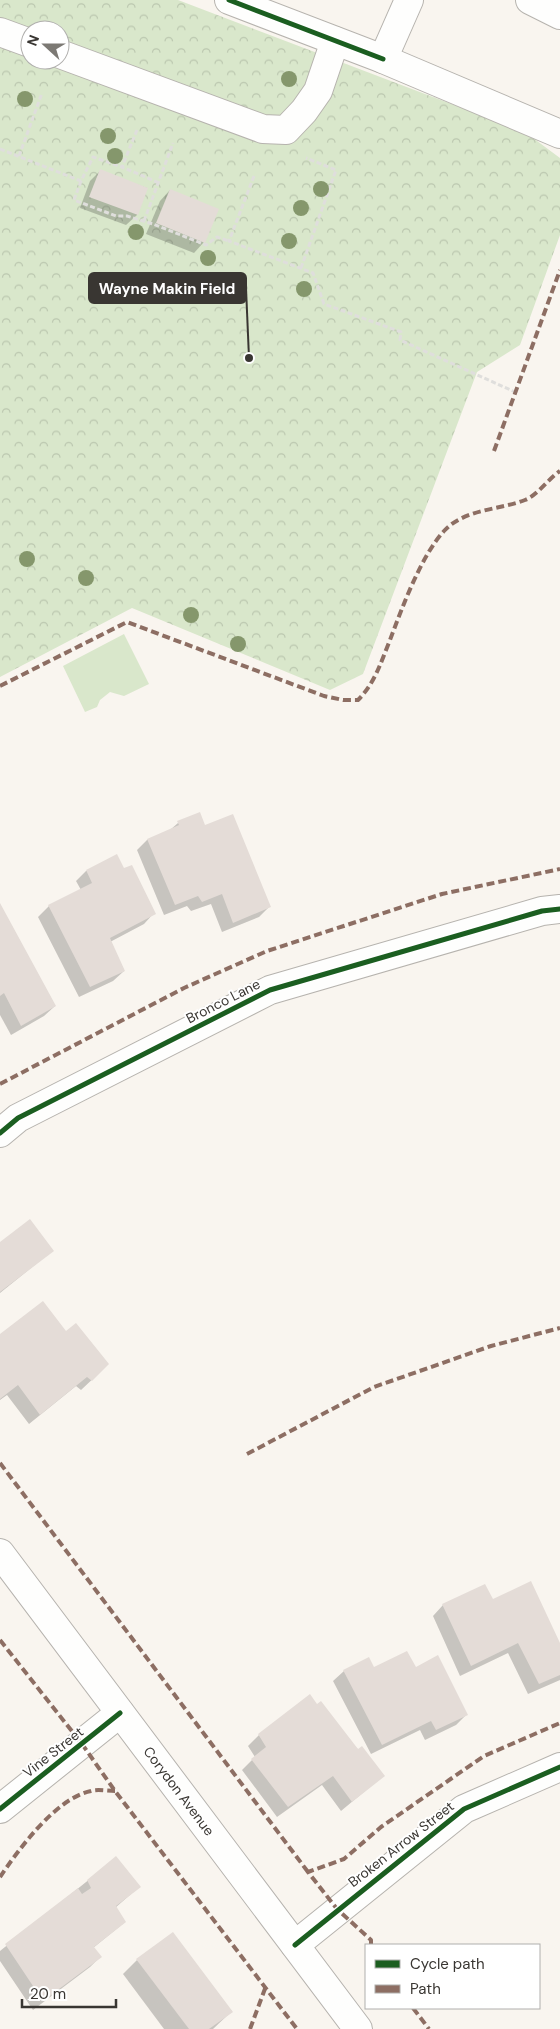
<svg xmlns="http://www.w3.org/2000/svg" width="560" height="2029" font-family="'DM Sans',sans-serif">
  <style>
    .grass { fill: #d9e7cb }
    .park { fill: url(#park-crowns); fill-rule: evenodd }
    .shadow { fill: #0003 }
    .building { fill: #e4dcd7 }
    .lines { fill: none; stroke-linecap: round; stroke-linejoin: round }
    .minor-casing { stroke: #b6b3ae; stroke-width: 30 }
    .major-casing { stroke: #b6b3ae; stroke-width: 30 }
    .path { stroke: #dfdedc; stroke-width: 3; stroke-dasharray: 5 2.5; stroke-linecap: butt }
    .minor { stroke: #fefefd; stroke-width: 28 }
    .major { stroke: #fefefd; stroke-width: 28 }
    .quiet { stroke: #8d6e63; stroke-width: 4; stroke-dasharray: 8 4; stroke-linecap: butt }
    .cycleway-casing { stroke: #fff; stroke-width: 8 }
    .cycleway { stroke: #1b5e20; stroke-width: 5 }
    .tree { fill: #85976c }
    .labels { text-anchor: middle; dominant-baseline: central; stroke-width: 4; stroke-linejoin: round; paint-order: stroke }
    .street-label { font-size: 14px; fill: #393632; stroke: #fff }
    .leader { fill: none; stroke: #393632; stroke-width: 2 }
    .callout-dot { fill: #393632; stroke: #fff; stroke-width: 2 }
    .callout { fill: #393632; stroke: #393632; stroke-width: 2 }
    .callout-label { font-size: 15px; text-anchor: middle; font-weight: bold; fill: #fff }
  </style>
  <defs>
    <pattern id="park-crowns" width="20" height="18" patternUnits="userSpaceOnUse" patternTransform="scale(1.25)"><rect width="20" height="18" fill="#d9e7cb"/><path d="M2 6a3 3 0 1 1 6 0M12 15a3 3 0 1 1 6 0" fill="none" stroke="#bbc7af"/></pattern>
  </defs>
  <rect width="100%" height="100%" fill="#f9f5ef"/>
  <!-- grass -->
  <polygon class="grass" points="124,634 149,684 124,696 110,692 100,700 97,707 85,712 63,666"/>
  <!-- park -->
  <path class="park" d="M0 0H178L483 116 533 138 560 158V235L520 345 477 372 363 674 330 690 132 608 0 677ZM30 30H60V60H30Z"/>
  <!-- shadow -->
  <g class="shadow">
    <polygon points="100,171 147,188 137,215 126,225 80,208 90,181"/>
    <polygon points="170,190 204,242 194,253 146,234 160,201"/>
    <polygon points="178,823 205,826 269,907 259,917 222,932 211,904 191,911 187,906 164,915 137,850 147,840 170,830"/>
    <polygon points="124,870 154,913 144,924 110,942 124,971 113,981 79,997 38,917 49,906 81,890 76,881 86,871"/>
    <polygon points="0,905 55,1006 44,1016 11,1035 0,1015"/>
    <polygon points="0,1244 52,1251 0,1293"/>
    <polygon points="65,1333 97,1375 81,1390 76,1386 29,1424 7,1395 0,1400 0,1335"/>
    <polygon points="492,1601 560,1646 560,1680 528,1694 508,1653 460,1676 433,1616 443,1605"/>
    <polygon points="374,1668 466,1715 456,1725 425,1740 420,1730 371,1754 333,1681 344,1671"/>
    <polygon points="317,1706 383,1776 341,1811 322,1785 277,1817 242,1770 255,1757 248,1746 259,1735"/>
    <polygon points="116,1858 139,1887 115,1908 125,1922 93,1948 100,1957 90,1967 33,2010 0,1961 0,1951"/>
    <polygon points="137,1960 232,2011 213,2029 164,2029 123,1974"/>
  </g>
  <!-- building -->
  <g class="building">
    <polygon points="100,169 148,188 138,215 89,197"/>
    <polygon points="170,189 219,209 205,243 156,223"/>
    <polygon points="200,812 205,825 233,814 271,907 233,923 222,894 202,902 198,896 175,905 147,839 179,825 177,821"/>
    <polygon points="117,854 124,868 132,865 156,914 110,938 125,971 90,987 48,905 92,883 86,870"/>
    <polygon points="0,903 56,1006 21,1026 4,993 0,996"/>
    <polygon points="30,1219 54,1251 0,1292 0,1242"/>
    <polygon points="43,1301 66,1331 76,1323 109,1364 92,1381 87,1377 40,1415 18,1385 0,1399 0,1334"/>
    <polygon points="531,1581 560,1643 560,1675 539,1684 518,1643 471,1666 442,1604 485,1584 493,1599"/>
    <polygon points="407,1651 416,1667 438,1655 468,1715 436,1730 431,1721 382,1745 343,1670 369,1657 374,1667"/>
    <polygon points="310,1694 317,1704 321,1701 358,1749 362,1746 385,1776 352,1802 333,1776 288,1807 251,1759 266,1747 258,1734"/>
    <polygon points="116,1856 141,1887 116,1906 126,1922 94,1947 102,1957 43,2001 5,1944 78,1888 82,1894 91,1888 87,1880"/>
    <polygon points="173,1932 233,2012 209,2029 189,2029 136,1959"/>
  </g>
  <g class="lines">
    <defs>
      <g id="minor">
        <polyline points="229,0 383,59 560,134"/>
        <polyline points="530,0 560,15"/>
        <polyline points="0,32 30,43"/>
        <polyline points="60,54 263,129 286,130 304,111 318,91 335,41"/>
        <polyline points="383,59 409,0"/>
        <polyline points="0,1133 18,1118 270,990 542,911 560,909"/>
        <polyline points="0,1809 120,1713"/>
        <polyline points="295,1945 464,1809 560,1767"/>
      </g>
      <polyline id="major" points="0,1553 358,2029"/>
    </defs>
    <!-- minor casing -->
    <use href="#minor" class="minor-casing"/>
    <!-- major casing -->
    <use href="#major" class="major-casing"/>
    <!-- path -->
    <g class="path">
      <polyline points="137,130 122,167 159,183"/>
      <polyline points="0,149 81,181 93,157 122,167"/>
      <polyline points="19,156 42,93"/>
      <polyline points="254,176 229,241 313,273 324,304 401,332 400,340 515,392"/>
      <polyline points="81,181 74,200 116,216 127,216 153,224 206,245 217,237 229,241"/>
      <polyline points="144,221 173,143"/>
      <polyline points="301,268 336,170 306,158"/>
    </g>
    <!-- minor -->
    <use href="#minor" class="minor"/>
    <!-- major -->
    <use href="#major" class="major"/>
    <!-- quiet -->
    <g class="quiet">
      <polyline points="494,451 560,270"/>
      <path d="M0 686 127 622 324 696 343 700H358C375 683 381 662 390 640 402 608 421 556 444 531 464 509 499 510 525 500 538 495 548 479 560 471"/>
      <polyline points="0,1084 184,988 267,951 442,894 560,869"/>
      <polyline points="247,1454 374,1387 491,1346 560,1328"/>
      <polyline points="0,1463 308,1872"/>
      <polyline points="0,1640 82,1744 115,1791 297,2029"/>
      <path d="M0 1877C19 1849 56 1798 91 1791 98 1789 107 1791 115 1791"/>
      <polyline points="371,1945 371,1940 337,1909 308,1872 344,1859 381,1827 484,1756 560,1723"/>
      <polyline points="413,2008 429,2029"/>
      <polyline points="250,2029 266,1986"/>
    </g>
    <defs>
      <g id="cycleway">
        <polyline points="229,0 383,59"/>
        <polyline points="0,1133 18,1118 270,990 542,911 560,909"/>
        <polyline points="0,1809 120,1713"/>
        <polyline points="295,1945 464,1809 560,1767"/>
      </g>
    </defs>
    <!-- cycleway casing -->
    <use href="#cycleway" class="cycleway-casing"/>
    <!-- cycleway -->
    <use href="#cycleway" class="cycleway"/>
  </g>
  <!-- trees -->
  <g class="tree">
    <circle cx="289" cy="79" r="8"/>
    <circle cx="25" cy="99" r="8"/>
    <circle cx="108" cy="136" r="8"/>
    <circle cx="115" cy="156" r="8"/>
    <circle cx="321" cy="189" r="8"/>
    <circle cx="301" cy="208" r="8"/>
    <circle cx="136" cy="232" r="8"/>
    <circle cx="289" cy="241" r="8"/>
    <circle cx="208" cy="258" r="8"/>
    <circle cx="304" cy="289" r="8"/>
    <circle cx="27" cy="559" r="8"/>
    <circle cx="86" cy="578" r="8"/>
    <circle cx="191" cy="615" r="8"/>
    <circle cx="238" cy="644" r="8"/>
  </g>
  <g class="labels">
    <!-- street labels -->
    <g class="street-label">
      <text transform="translate(223 1001) rotate(-27)">Bronco Lane</text>
      <text transform="translate(53 1752) rotate(-38)">Vine Street</text>
      <text transform="translate(179 1791) rotate(53)">Corydon Avenue</text>
      <text transform="translate(401 1844) rotate(-38)">Broken Arrow Street</text>
    </g>
  </g>
  <!-- callouts -->
  <path class="leader" d="M249 358L246 288"/>
  <circle class="callout-dot" cx="249" cy="358" r="5"/>
  <rect class="callout" x="89" y="273" width="157" height="30" rx="5"/>
  <g class="callout-label">
    <text x="167" y="294">Wayne Makin Field</text>
  </g>
  <!-- legend -->
  <rect x="365" y="1944" width="175" height="65" fill="#ffffff" stroke="#b0afad"/>
  <rect x="375" y="1960" width="25" height="8" fill="#1b5e20" stroke="#b0afad"/>
  <text x="410" y="1969" font-size="15" fill="#393632">Cycle path</text>
  <rect x="375" y="1985" width="25" height="8" fill="#8d6e63" stroke="#b0afad"/>
  <text x="410" y="1994" font-size="15" fill="#393632">Path</text>
  <!-- north arrow -->
  <g transform="translate(45 45) rotate(291)"><circle r="24" fill="#ffffff" stroke="#b0afad"/>
  <path d="M0-4L9 19L0 12L-9 19Z" fill="#7c7974"/>
  <text y="-8" font-size="14" font-weight="bold" text-anchor="middle" fill="#393632">N</text>
  </g>
  <!-- scale -->
  <path d="M22 1999v8h94v-8" fill="none" stroke="#393632" stroke-width="2.5"/>
  <text x="30" y="1999" font-size="15" fill="#393632" stroke="#ffffff" stroke-width="4" paint-order="stroke">20 m</text>
</svg>
